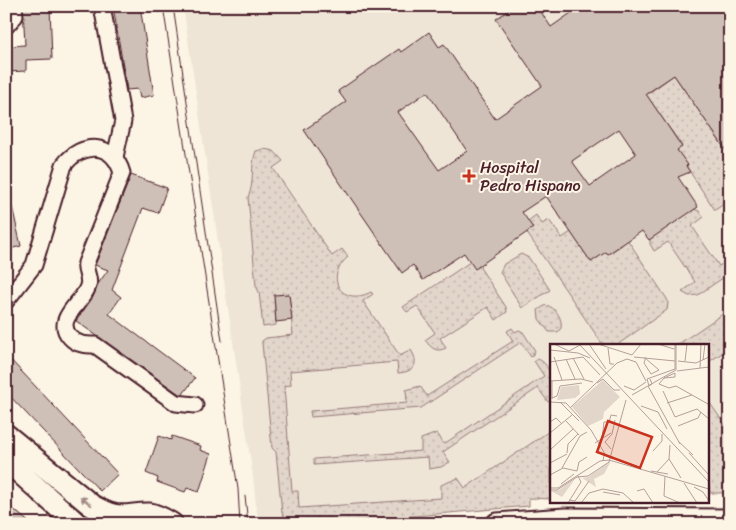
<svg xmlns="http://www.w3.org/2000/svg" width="736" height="530" font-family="Sriracha,sans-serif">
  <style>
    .built { fill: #eee5d7 }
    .grass { fill: url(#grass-dots); stroke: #967a7a }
    .building { fill: #cfc0b7; stroke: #4a1f2b; fill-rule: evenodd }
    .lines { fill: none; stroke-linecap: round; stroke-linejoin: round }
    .street-casing { stroke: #4a1f2b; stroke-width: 19 }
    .secondary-casing { stroke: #4a1f2b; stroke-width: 25 }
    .street { stroke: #fcf5e5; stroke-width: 15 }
    .secondary { stroke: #fcf5e5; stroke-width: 21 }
    .tram { stroke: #4a1f2b; stroke-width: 1 }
    .oneway { fill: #a38a88 }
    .poi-dot { fill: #c8321e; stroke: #fcf5e5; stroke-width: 2 }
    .labels { text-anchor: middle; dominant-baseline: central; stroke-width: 4; stroke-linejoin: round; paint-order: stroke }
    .poi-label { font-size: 16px; fill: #4a1f2b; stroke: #fcf5e5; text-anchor: start }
    .inset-road { fill: none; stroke: #b59f9b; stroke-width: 1 }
    .view { fill: #c8321e; fill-opacity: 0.15; stroke: #c8321e; stroke-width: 2.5 }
    .inset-edge { fill: none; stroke: #4a1f2b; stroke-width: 2.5 }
  </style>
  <defs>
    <pattern id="grass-dots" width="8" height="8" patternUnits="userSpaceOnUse" patternTransform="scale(1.25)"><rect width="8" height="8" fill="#e2d5ca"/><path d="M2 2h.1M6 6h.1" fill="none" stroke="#c3b6ae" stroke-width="1.8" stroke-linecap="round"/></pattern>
  </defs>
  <rect width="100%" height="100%" fill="#fcf5e5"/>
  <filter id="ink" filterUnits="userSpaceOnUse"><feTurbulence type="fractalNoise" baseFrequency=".02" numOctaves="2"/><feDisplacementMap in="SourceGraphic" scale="10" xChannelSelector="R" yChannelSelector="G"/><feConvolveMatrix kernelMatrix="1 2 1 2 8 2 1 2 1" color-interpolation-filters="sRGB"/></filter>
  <g filter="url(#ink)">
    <!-- built -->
    <polygon class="built" points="183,6 730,6 730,493 710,493 709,485 707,485 707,345 551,345 551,499 529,498 529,506 323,524 258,524 253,477"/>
    <!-- grass -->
    <g class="grass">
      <polygon points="674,75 730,156 730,207 727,202 715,210 686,166 687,165 677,150 682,146 646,95"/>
      <path d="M264 149 274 151 283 161 273 168 332 256 342 249 348 257C323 278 342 307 371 292L373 294 363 301 400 356 411 350C420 364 414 372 398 373L397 362 290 371 291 385 284 386 292 491H298L299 508 441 498V485L458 478 465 488 551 430V499L529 498V506L323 524 287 523 282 513 276 452 272 448 262 343V341L266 338 293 335 289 294 274 296 276 325 263 327 259 292 256 286 248 197C255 183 250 166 256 151Z"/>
      <polygon points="694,209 699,211 704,217 692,226 719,266 730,259 730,273 698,295 689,296 682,292 695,282 668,242 654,251 650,244 650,239"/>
      <polygon points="536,215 542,224 549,220 562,238 571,232 591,262 605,250 608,254 622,245 623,233 667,299 668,303 667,310 617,345 603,345 527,233 533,228 528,221"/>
      <polygon points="521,254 529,258 550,290 522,308 500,272 504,264"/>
      <path d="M470 262 479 266 506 307 507 312 496 320 488 307 440 338 446 348C436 353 431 348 425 340L435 333 417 306 407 312 403 307Z"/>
      <path d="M546 305C555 307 563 318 561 328L558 332H549L539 319 538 310Z"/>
      <polygon points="730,309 730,348 707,363 707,345 677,345"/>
      <polygon points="512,328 515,332 519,330 523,332 534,349 535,351 531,357 521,342 421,408 311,417 310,411 407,403 406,390 420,386 427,396 513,341 507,331"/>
      <path d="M538 359C554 366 551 386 551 400L548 402 538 388 443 452 450 462 441 467 429 469 428 457 314 465V459L421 451V439L437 433 444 444 544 376 534 361Z"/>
      <polygon points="707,399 730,432 730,493 710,493 709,485 707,485"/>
    </g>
    <!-- building -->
    <g class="building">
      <polygon points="23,6 50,6 52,59 26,60 26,71 6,72 6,46 25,45"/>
      <polygon points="113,6 140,6 154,95 140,98 138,89 127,90"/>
      <path d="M515 6H537L551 27 581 6H730V156L674 75 646 94 682 147 677 150 688 165 686 166 690 172 678 177 698 207 649 240 642 231 608 254 606 252 591 262 546 196 522 212 533 228 475 269 464 253 423 280 413 265 402 273 304 130 346 102 338 91 399 49 401 52 429 32 439 47 444 44 495 119 542 86 496 19ZM427 92 467 151 439 170 398 112ZM619 129 636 154 590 186 572 161Z"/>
      <polygon points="131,175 167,188 158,213 143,208 112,290 121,297 109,314 195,378 183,394 179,394 76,321 93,297 98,284 108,270 95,265"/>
      <polygon points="6,206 12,206 21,246 6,250"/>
      <polygon points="289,294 292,320 276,322 274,295"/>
      <polygon points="6,355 118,474 100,491 6,392"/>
      <polygon points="159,436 171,440 172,436 201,446 200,450 211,454 199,492 187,488 185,492 157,482 158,478 146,473"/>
      <polygon points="6,503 31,524 6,524"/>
    </g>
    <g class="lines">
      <defs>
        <g id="street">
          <polyline points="102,6 123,121 115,157"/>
          <polyline points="6,26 15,16 14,6"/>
          <path d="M6 301 34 265 64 165C82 141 113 142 122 173L86 263C84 272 91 277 88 286 84 302 53 319 70 337 77 345 86 345 95 345L176 403 195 405"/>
        </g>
        <g id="secondary">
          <path d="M6 435 91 505C98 509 105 513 113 515 125 518 138 513 149 514 157 515 165 520 172 524"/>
          <polyline points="6,460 77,524"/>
          <polyline points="497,524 565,519 730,520"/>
        </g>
      </defs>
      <!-- street casing -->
      <use href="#street" class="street-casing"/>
      <!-- secondary casing -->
      <use href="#secondary" class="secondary-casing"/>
      <!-- street -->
      <use href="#street" class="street"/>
      <!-- secondary -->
      <use href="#secondary" class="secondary"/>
      <!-- tram -->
      <g class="tram">
        <polyline points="163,6 238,489 240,524"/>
        <polyline points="173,6 222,341"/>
        <polyline points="245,496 248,524"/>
      </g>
    </g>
    <!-- one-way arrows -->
    <defs><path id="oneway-solid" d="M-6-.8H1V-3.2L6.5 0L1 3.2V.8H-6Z" transform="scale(1.25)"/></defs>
    <use class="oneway" href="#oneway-solid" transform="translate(86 501) rotate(-142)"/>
  </g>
  <!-- markers -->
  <path class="poi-dot" d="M466.5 168.5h5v5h5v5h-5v5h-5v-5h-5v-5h5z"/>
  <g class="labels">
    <!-- poi labels -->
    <g class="poi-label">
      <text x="480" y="167">Hospital<tspan x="480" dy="18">Pedro Hispano</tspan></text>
    </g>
  </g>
  <!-- overview -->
  <g transform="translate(550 344)">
    <rect width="159" height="159" fill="#fcf5e5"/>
    <path d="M61 117 54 130 44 135 46 143 32 134 38 133Z" fill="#e2d5ca"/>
    <path d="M53 36 70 53 54 68 53 75 38 82 22 63ZM29 41 30 50 25 54 7 56 11 43ZM25 135 12 153 1 147 9 146Z" fill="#e2d5ca"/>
    <path class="inset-road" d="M4 0 19 7 32 0M29 0 159 138M39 0 56 25M48 0 82 11 91 0M108 0 124 5M58 4 60 20H64M0 6 28 9 40 14M4 13 12 36M84 13 125 17M23 14 34 35M95 14 109 26 101 30 94 19 95 16V13M16 15 25 35M153 16 155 0M128 17 146 19 159 13M135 17 137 0M0 18 33 13 50 31M86 18 96 37M150 24 151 0M127 27 159 23M125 29V33L114 34ZM114 34 109 40 119 44 126 42 158 60M100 35 102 40 99 42 97 35 125 25V0M0 37 31 35 43 38M2 37V55M47 39 53 35 64 46H70M74 42 84 46 96 38M98 42 130 100M113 47 125 73 147 65 159 75M82 51 126 26V0M2 54 7 52 10 42 32 39M0 58 16 59 41 86 55 110M10 58 29 77M117 59 142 51M91 62 108 68 117 85M20 64 67 19 77 15 86 18M16 77 29 91M0 78 6 74 12 80M128 82 148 74 151 68M0 89 22 71M52 95 54 78H59L61 71 67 72M128 97 143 111M45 99 61 89M61 105 55 98 62 90 65 76M0 106 23 85M103 107 112 97V90M17 109 18 100 28 90M139 109 158 130M119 115 131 134M53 117 54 111 63 115M0 119 17 110M12 124 30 92 37 88M27 127 29 118 37 113M101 127 118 130M107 128 119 115 120 101M0 131 13 124 27 127M115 132 114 152 130 159M134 139 147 159M11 140 24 130M144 143 153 148 159 157M0 144H8L50 117 59 116 159 145M0 146H7L27 133 38 132 59 118 76 56M87 147 94 145 103 159M53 148 70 151M19 156 25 157 39 137M18 159 31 138 28 132M31 159 39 149 53 145 73 149 84 159"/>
    <path class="view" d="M58 77 102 93 90 124 47 108Z"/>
    <rect width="159" height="159" class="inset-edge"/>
  </g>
  <!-- margin -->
  <rect width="736" height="530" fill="none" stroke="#fcf5e5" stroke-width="25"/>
  <rect x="12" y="12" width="711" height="505" fill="none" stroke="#4a1f2b" stroke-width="2" filter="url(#ink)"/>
</svg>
